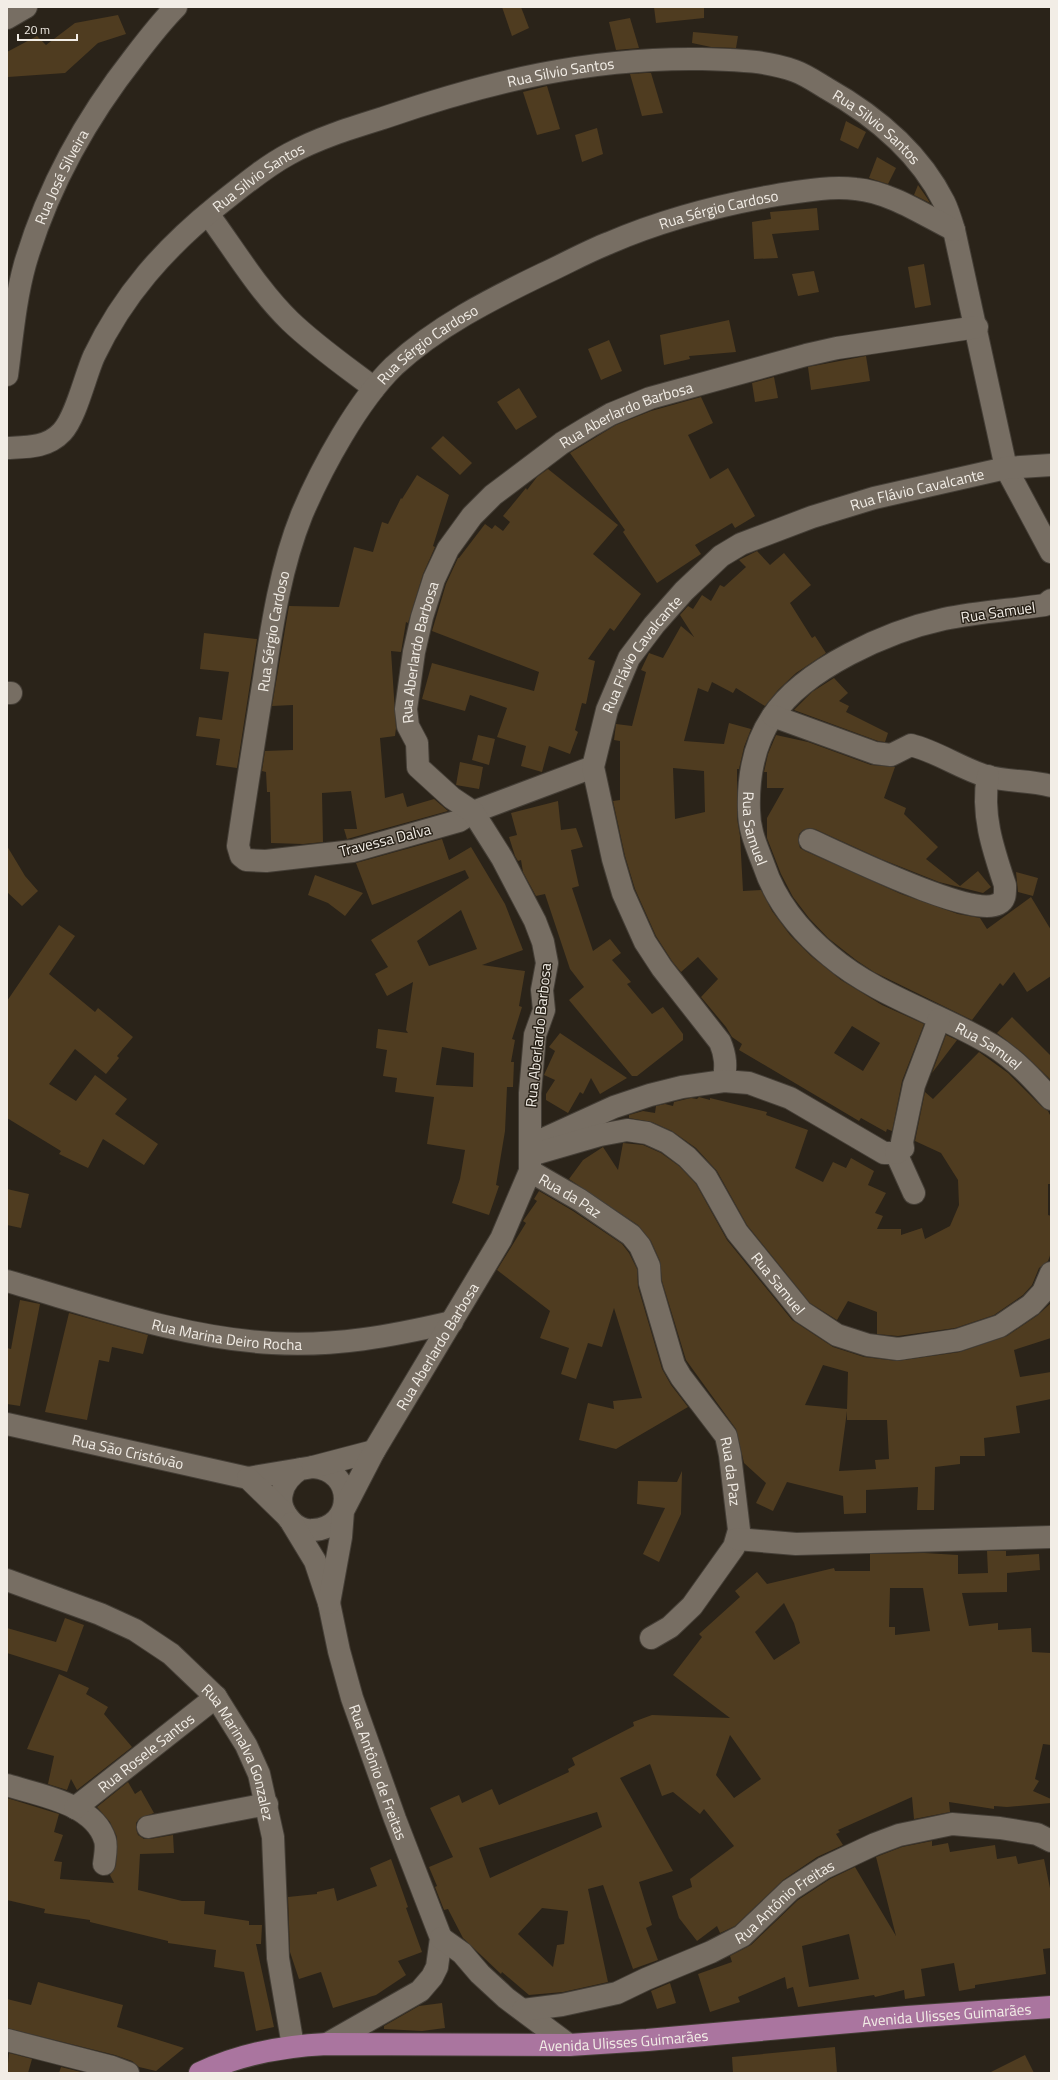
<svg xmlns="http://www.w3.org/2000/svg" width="1058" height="2080" font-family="'Titillium Web',sans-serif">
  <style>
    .building { fill: #4f3c20; fill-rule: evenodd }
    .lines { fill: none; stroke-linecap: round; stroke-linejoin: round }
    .minor-casing { stroke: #443e36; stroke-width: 24 }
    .major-casing { stroke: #443e36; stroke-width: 24 }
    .minor { stroke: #776e63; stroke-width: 22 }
    .major { stroke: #aa759f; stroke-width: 22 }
    .labels { text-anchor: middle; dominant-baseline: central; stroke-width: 3; stroke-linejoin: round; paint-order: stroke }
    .street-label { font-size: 15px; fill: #f2ede6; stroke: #2a2319 }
  </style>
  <rect width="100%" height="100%" fill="#2a2319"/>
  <!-- building -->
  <g class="building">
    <polygon points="502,7 521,7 529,28 512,36"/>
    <polygon points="654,7 704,7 704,18 656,23"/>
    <polygon points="118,15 126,34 98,43 65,73 8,77 7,52 37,36 46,45 75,23"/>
    <polygon points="630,18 639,48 616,50 609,22"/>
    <polygon points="693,32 738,36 736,48 711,47 692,43"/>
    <polygon points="646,73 651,73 663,113 642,116 630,74"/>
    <polygon points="547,86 560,129 537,135 523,92"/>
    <polygon points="846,121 866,132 858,149 840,140"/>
    <polygon points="597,128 603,154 582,162 575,135"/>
    <polygon points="877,157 896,168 888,184 869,178"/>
    <polygon points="918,185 927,198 930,203 914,195"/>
    <polygon points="817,208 819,230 772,234 778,258 754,259 752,222 771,219 770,212"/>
    <polygon points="924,264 931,305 915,308 908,267"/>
    <polygon points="814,271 819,292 798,296 792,274"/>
    <polygon points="729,320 736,352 689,356 690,359 664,365 660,335"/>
    <polygon points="609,340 622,371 601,380 588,349"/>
    <polygon points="866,356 870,381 811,390 808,367"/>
    <polygon points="774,377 778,398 755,402 752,383"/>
    <polygon points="519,388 537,417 516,430 497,402"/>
    <polygon points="701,397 713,423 688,435 710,479 728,468 755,516 735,528 732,523 695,545 701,554 657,583 623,532 625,530 570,453 616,425 651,411"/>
    <polygon points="443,436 472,463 460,475 431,448"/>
    <polygon points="548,469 618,525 593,554 641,594 614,631 610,628 588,659 595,661 586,704 582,703 575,730 578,732 570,754 549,746 542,772 521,766 526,746 497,737 507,708 470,695 465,711 422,699 432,663 534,691 539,672 432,631 446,584 458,558 459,558 485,524 492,529 495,525 503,531 510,522 503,516 526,488 527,490 537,477"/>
    <polygon points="417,475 449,495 433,546 435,547 423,574 408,623 406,622 401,652 391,651 396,728 395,736 380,738 385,798 403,793 407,807 434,799 448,811 347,839 344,829 357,829 351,791 322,793 323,842 303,844 271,843 270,792 267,792 266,772 262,771 265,751 293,750 293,705 272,706 289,606 339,607 354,547 373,552 382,522 388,524 401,498 402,499"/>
    <path d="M757 551 770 565 784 553 811 585 790 603 812 638 815 636 826 653 796 673 778 690 765 706 736 688 733 693 712 682 708 692 698 688 684 741 724 744 729 723 751 729 744 747 739 769H737V818L740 836 743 891 761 890 772 911 790 935 811 956 841 980 882 1005 924 1024 902 1081 892 1131 887 1129 886 1132 861 1118 859 1121 739 1050 742 1044 732 1037 726 1027 701 997 718 979 698 957 681 972 672 961 656 936 635 889 625 856 613 801 620 800V741L614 740 616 724 632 726 646 672 641 670 649 653 663 658 681 626 694 637 680 615 688 606 693 609 702 595 711 601 720 585 724 587 746 567 739 560ZM673 768 704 771 705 812 675 819ZM852 1026 880 1043 863 1071 834 1053Z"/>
    <polygon points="204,633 257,639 237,768 216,765 220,739 196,736 199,717 222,720 229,672 200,669"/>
    <polygon points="834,678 848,693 839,701 849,706 846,712 888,733 885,742 878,741 794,710 812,692"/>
    <polygon points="478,735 495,739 489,765 472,760"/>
    <polygon points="776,735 808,742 871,765 895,767 884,798 906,808 904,814 938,847 926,859 960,886 978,871 991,887 983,893 939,882 881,859 815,829 809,828 803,830 799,834 798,841 800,848 805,851 901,894 958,914 980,918 987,929 1031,897 1051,930 1051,976 1027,992 1014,972 1003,986 1000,983 972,1020 874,972 856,960 828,938 809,918 793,897 781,874 767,838 767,818 784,788 767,788 767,772 764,772 768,754"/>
    <polygon points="460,762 483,767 479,789 456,785"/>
    <polygon points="558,801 561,830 576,828 583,847 571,850 579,886 572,888 593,951 610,939 621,953 612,960 631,982 627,984 652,1014 663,1007 683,1034 683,1040 637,1076 632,1076 569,1000 584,987 570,969 545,894 536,896 523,872 521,860 518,861 515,856 509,837 517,835 511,813"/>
    <path d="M442 839 449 860 471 847 505 904 523 950 482 965 525 971 519 1006 522 1007 512 1039 515 1040 511 1062H514L513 1087H507L505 1131 496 1185 499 1186 489 1215 452 1203 460 1179 465 1150 427 1144 434 1097 395 1092 397 1078 383 1076 387 1050 376 1048 378 1029 408 1033 406 1030 413 982 387 996 375 974 388 967 371 940 469 878 465 870 372 905 356 863ZM461 910 477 949 429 966 417 941ZM442 1047 474 1053 473 1087 436 1085Z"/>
    <polygon points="7,846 25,876 38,891 22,906 7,892"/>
    <polygon points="1016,872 1038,878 1033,896 1018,892"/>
    <polygon points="315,875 363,893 345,916 328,903 308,895"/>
    <polygon points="59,925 75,936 49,974 95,1012 98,1008 133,1037 117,1056 119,1058 106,1074 75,1049 49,1084 76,1101 95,1075 127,1099 115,1114 158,1144 144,1165 103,1139 88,1168 59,1154 61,1151 7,1118 7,1001"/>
    <polygon points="1012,1017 1051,1056 1051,1080 1024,1054 997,1033"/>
    <polygon points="560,1033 627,1078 600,1094 591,1078 583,1094 580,1092 568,1113 546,1100 546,1094 555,1080 544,1075 555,1051 549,1047"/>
    <polygon points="946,1035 957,1040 932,1073"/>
    <polygon points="979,1052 1008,1073 1042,1107 1048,1111 1051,1117 1051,1184 1048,1184 1048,1215 1051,1216 1051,1253 1048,1261 1039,1268 1032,1285 1023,1295 994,1315 955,1328 898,1336 877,1334 877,1312 848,1301 837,1320 810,1303 747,1225 717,1171 696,1148 672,1131 652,1122 629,1118 629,1115 643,1111 655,1113 656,1106 665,1104 673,1106 674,1102 691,1098 697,1099 699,1097 710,1100 710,1098 767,1112 766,1115 808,1130 795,1168 823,1182 833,1162 846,1168 851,1158 874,1171 868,1185 886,1193 875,1213 883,1216 877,1229 901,1229 901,1235 922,1228 925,1239 950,1226 959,1205 958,1180 941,1153 915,1141 925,1092 933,1099"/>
    <path d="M623 1143 643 1145 661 1153 679 1166 696 1184 727 1240 792 1320 833 1347 864 1357 897 1361 960 1352 1007 1336 1038 1315 1051 1303V1338L1014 1350 1020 1377 1051 1372V1399L1016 1406 1020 1433 984 1438 985 1456H960V1464L935 1467 934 1510H917L918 1487 866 1490V1513L844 1514 843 1496 787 1482 773 1511 756 1503 766 1483 744 1463 736 1429 686 1360 662 1281 660 1261 651 1241 638 1225 569 1179 583 1160 603 1147 618 1170ZM823 1365 848 1372 847 1409 805 1405ZM847 1411V1420H887L889 1459 875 1460 876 1469 839 1471Z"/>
    <polygon points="7,1189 29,1194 21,1228 7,1225"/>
    <polygon points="539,1191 573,1211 622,1244 629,1253 637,1269 638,1287 662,1369 671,1385 688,1407 616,1449 579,1440 588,1403 614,1409 613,1401 642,1398 614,1308 602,1347 588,1343 576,1379 561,1374 569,1348 540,1338 550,1311 497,1270 526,1223 523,1221 537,1201 534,1199"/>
    <polygon points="20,1300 40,1304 20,1406 7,1404 7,1348 11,1349"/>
    <polygon points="69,1313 148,1335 143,1354 112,1347 109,1362 99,1360 87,1420 45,1412"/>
    <polygon points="682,1471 681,1514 659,1562 643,1554 665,1508 637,1504 638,1481 677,1482"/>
    <path d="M987 1551H1006V1556L1039 1554 1040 1570 1007 1573V1592L962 1593 969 1626 998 1623V1630L1031 1628 1032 1652 1051 1653V1745L1043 1744 1035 1779 1039 1781 1033 1791 1051 1799V1803L1007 1807 994 1806V1809L949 1802 950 1812 914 1819 912 1797 838 1830 840 1832 836 1834 843 1845 817 1857 783 1880 735 1926 720 1933 717 1926 697 1941 679 1918 672 1896 692 1887 690 1879 734 1846 704 1809 700 1814 673 1792 662 1796 650 1764 620 1778 673 1871 639 1882 652 1925 646 1928 658 1960 633 1969 603 1885 588 1889 608 1982 563 1992 529 1995 502 1972 501 1974 463 1938 448 1909 444 1910 435 1887 437 1886 429 1867 453 1857 430 1808 459 1795 462 1803 492 1789 499 1805 569 1772 568 1769 575 1765 572 1758 634 1726 633 1722 652 1715 730 1718 673 1675 702 1637 699 1634 740 1597 735 1591 757 1572 767 1584 834 1568 835 1571H870V1554L924 1553 958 1555V1574L988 1573ZM890 1588H923L930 1631 895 1635V1627H889ZM784 1603 794 1623 800 1643 774 1660 755 1632ZM730 1735 761 1779 734 1798 716 1775ZM597 1812 602 1827 490 1878 479 1848ZM542 1908 568 1911 564 1944 557 1945 553 1967 518 1934Z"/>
    <polygon points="65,1618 84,1625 67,1672 7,1653 7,1628 56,1642"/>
    <polygon points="59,1674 89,1688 86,1694 108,1707 104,1714 132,1747 77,1790 71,1779 67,1790 48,1784 54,1756 27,1749"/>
    <polygon points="128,1782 135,1794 141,1790 154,1813 140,1818 136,1823 136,1829 138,1835 144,1839 150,1839 173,1835 174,1853 140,1854 138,1890 182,1901 205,1901 204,1914 249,1921 249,1925 262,1925 261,1944 256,1944 274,2027 256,2031 244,1972 214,1967 216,1950 168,1943 168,1941 90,1922 90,1920 44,1913 45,1909 7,1900 7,1798 59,1814 54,1832 63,1835 54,1861 62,1862 60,1879 114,1883 110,1875 116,1866 117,1837 110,1822 97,1807"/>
    <path d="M932 1841V1846L948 1843 950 1852 995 1845 997 1859 1016 1856 1018 1864 1044 1859 1051 1893V1948L1043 1949 1046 1974 975 1985V1988L959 1991 954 1963 921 1969 925 1996 905 1999 904 1990 875 1997 874 1995 798 2007 793 1987 787 1989 785 1977 738 1997 740 2002 710 2012 698 1974 732 1962 730 1956 751 1945 798 1900 830 1879 855 1867 896 1936 876 1857 902 1847ZM849 1934 859 1979 809 1987 802 1946Z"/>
    <polygon points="391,1859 408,1907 406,1908 422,1952 398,1961 406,1975 376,1995 333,2008 321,1972 299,1979 290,1952 288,1897 317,1894 317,1892 334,1888 337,1901 377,1886 370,1868"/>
    <polygon points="38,1982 123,2005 117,2027 184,2048 156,2071 139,2067 132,2061 115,2055 7,2028 7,1999 31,2005"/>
    <polygon points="670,1983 676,2003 657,2009 651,1991"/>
    <polygon points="442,2003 445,2028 422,2031 384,2029 384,2026 419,2006"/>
    <polygon points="835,2047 837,2073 733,2073 732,2057"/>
    <polygon points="9,2053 32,2059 28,2073 7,2073"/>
    <polygon points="1025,2055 1034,2073 989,2073"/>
    <polygon points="61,2067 85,2073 59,2073"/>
  </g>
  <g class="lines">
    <defs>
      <g id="minor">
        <polyline points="7,18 26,7"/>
        <path d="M208 214C234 249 258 290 290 321 316 346 345 366 374 388"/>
        <path id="s1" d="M7 375C12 338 15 300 25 264 47 189 87 117 135 56 148 39 161 22 176 7"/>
        <path id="s2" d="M7 448C27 447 47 448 62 432 76 417 85 376 94 356 123 295 165 248 217 206 240 188 263 168 289 154 318 138 351 128 383 118 488 82 590 57 702 59 733 60 765 60 795 71 806 75 816 82 826 88 874 115 919 152 944 202 948 210 951 220 954 230L1006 468 1051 552"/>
        <path id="s3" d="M1051 600 1045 605C1011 610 977 612 944 619 889 631 804 668 772 717 754 744 748 778 749 810 749 831 757 847 764 866 776 902 801 932 830 956 877 996 941 1014 992 1045 1015 1059 1034 1080 1051 1099"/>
        <polyline points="7,693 11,693"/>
        <path d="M773 716 875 753 891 755 911 745C938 752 960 768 986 776 1007 782 1030 780 1051 786"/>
        <path id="s4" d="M593 767 473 812 459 821 353 851 266 861 246 860 241 856 238 846C246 791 255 735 264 679 272 624 281 566 302 514 322 467 358 401 394 366 436 327 491 299 543 274 565 264 586 252 609 243 662 220 720 205 777 195 803 191 829 186 856 189 890 192 924 215 954 230"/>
        <path d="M810 840C842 854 970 918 998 904 1006 900 1005 893 1005 885 993 849 981 814 988 776"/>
        <path id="s5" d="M724 1081C726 1066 726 1056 720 1042L662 968 645 942 623 893 613 859 593 767 607 710 629 658 654 625 684 591 721 556 741 544 812 517 874 498 1006 468 1051 465"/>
        <polyline points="535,1143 614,1107 650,1095 682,1087 724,1081 749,1083 790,1098 884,1153 896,1153 914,1193"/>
        <polyline points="896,1153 903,1148 902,1142 914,1085 939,1019"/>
        <path id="s6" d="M531 1155 600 1135 627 1130 647 1133 667 1142 687 1157 706 1177 737 1232 802 1312 837 1335 868 1345 898 1349 958 1340 1000 1326 1031 1305 1043 1292 1051 1273"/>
        <path id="s7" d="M530 1171 580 1200 631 1235 640 1246 649 1266 650 1283 674 1365 681 1377 726 1436 730 1455 739 1530 734 1547 692 1606 670 1627 651 1638"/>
        <path id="s8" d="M7 1281C94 1306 182 1338 272 1343 334 1347 392 1336 452 1322"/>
        <path id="s9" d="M7 1424 248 1478 313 1467C356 1470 355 1528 313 1530 305 1531 296 1527 291 1521 284 1514 279 1503 282 1493 284 1482 291 1475 300 1469"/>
        <polyline points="313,1467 374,1451"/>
        <polyline points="248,1478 286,1515"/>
        <path id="s10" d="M292 1523 315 1561 329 1603 339 1651 352 1698 395 1819 441 1938 437 1967 432 1977 420 1991 327 2044"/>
        <polyline points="737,1539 796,1544 1051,1537"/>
        <path id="s11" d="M7 1580 100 1614 135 1630 171 1654 216 1697 246 1745 259 1774 273 1837 278 1958 293 2046"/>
        <path id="s12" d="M329 1603 341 1537 343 1511 374 1451 501 1239 530 1171V1093L535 1035 544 1010 542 990 547 963 543 942 535 921 502 858 473 812 452 798 418 767 417 743 408 726 406 709 414 652 422 617 434 579 448 549 472 516 493 495 562 443 590 426 611 414 650 398 806 355 837 348 977 327"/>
        <path d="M7 1785C38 1795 94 1803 105 1840 107 1847 105 1856 104 1864"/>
        <path id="s13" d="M75 1808 216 1697"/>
        <polyline points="148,1827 267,1804"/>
        <polyline points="441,1938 462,1953 480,1974 506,1998 569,2045"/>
        <path id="s14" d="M523 2010 562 2005 617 1993 646 1979 711 1952 742 1936 790 1890 824 1868 875 1844 899 1835 952 1824 1000 1828 1037 1834 1051 1841"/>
        <polyline points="7,2040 112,2067 128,2073"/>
      </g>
      <g id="major">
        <path id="s15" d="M200 2073C240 2054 283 2046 327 2044L569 2045 647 2040 907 2017 1051 2007"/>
      </g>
    </defs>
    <!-- minor casing -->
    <use href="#minor" class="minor-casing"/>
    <!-- major casing -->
    <use href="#major" class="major-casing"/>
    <!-- minor -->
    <use href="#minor" class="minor"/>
    <!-- major -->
    <use href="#major" class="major"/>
  </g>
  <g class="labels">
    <!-- street labels -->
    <g class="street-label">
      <text stroke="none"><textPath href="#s2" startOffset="711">Rua Silvio Santos</textPath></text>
      <text stroke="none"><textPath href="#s2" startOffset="1047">Rua Silvio Santos</textPath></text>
      <text stroke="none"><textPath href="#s1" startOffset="207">Rua José Silveira</textPath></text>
      <text stroke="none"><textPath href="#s2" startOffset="388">Rua Silvio Santos</textPath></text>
      <text stroke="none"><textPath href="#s4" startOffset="1257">Rua Sérgio Cardoso</textPath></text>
      <text stroke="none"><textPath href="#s4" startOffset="933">Rua Sérgio Cardoso</textPath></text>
      <text stroke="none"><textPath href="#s12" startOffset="1387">Rua Aberlardo Barbosa</textPath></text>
      <text stroke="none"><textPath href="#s5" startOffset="809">Rua Flávio Cavalcante</textPath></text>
      <text transform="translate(998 612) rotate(-8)">Rua Samuel</text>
      <text stroke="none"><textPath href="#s4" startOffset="597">Rua Sérgio Cardoso</textPath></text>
      <text stroke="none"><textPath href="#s12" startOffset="1051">Rua Aberlardo Barbosa</textPath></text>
      <text stroke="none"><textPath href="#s5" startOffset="473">Rua Flávio Cavalcante</textPath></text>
      <text stroke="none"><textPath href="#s3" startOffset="428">Rua Samuel</textPath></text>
      <text transform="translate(385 840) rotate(-14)">Travessa Dalva</text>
      <text transform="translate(538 1035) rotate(-84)">Rua Aberlardo Barbosa</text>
      <text stroke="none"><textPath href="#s3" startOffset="763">Rua Samuel</textPath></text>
      <text stroke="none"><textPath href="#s7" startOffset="47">Rua da Paz</textPath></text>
      <text stroke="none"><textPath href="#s6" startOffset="323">Rua Samuel</textPath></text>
      <text stroke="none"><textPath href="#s8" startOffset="227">Rua Marina Deiro Rocha</textPath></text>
      <text stroke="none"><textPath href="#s12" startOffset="283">Rua Aberlardo Barbosa</textPath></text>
      <text stroke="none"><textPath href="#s9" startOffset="124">Rua São Cristóvão</textPath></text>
      <text stroke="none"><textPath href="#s7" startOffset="382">Rua da Paz</textPath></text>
      <text stroke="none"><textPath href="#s13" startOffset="90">Rua Rosele Santos</textPath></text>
      <text stroke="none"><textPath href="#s11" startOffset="303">Rua Marinalva Gonzalez</textPath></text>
      <text stroke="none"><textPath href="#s10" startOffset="265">Rua Antônio de Freitas</textPath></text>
      <text stroke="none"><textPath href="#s14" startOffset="288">Rua Antônio Freitas</textPath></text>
      <text stroke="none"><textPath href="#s15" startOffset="752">Avenida Ulisses Guimarães</textPath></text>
      <text stroke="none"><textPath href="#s15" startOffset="428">Avenida Ulisses Guimarães</textPath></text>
    </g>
  </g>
  <!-- border -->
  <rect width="1058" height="2080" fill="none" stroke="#f2ede6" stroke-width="16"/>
  <!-- scale -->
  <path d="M18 34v6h59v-6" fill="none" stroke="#f2ede6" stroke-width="2"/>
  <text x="24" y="34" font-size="12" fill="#f2ede6" stroke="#2a2319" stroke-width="3" paint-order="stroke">20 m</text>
</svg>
